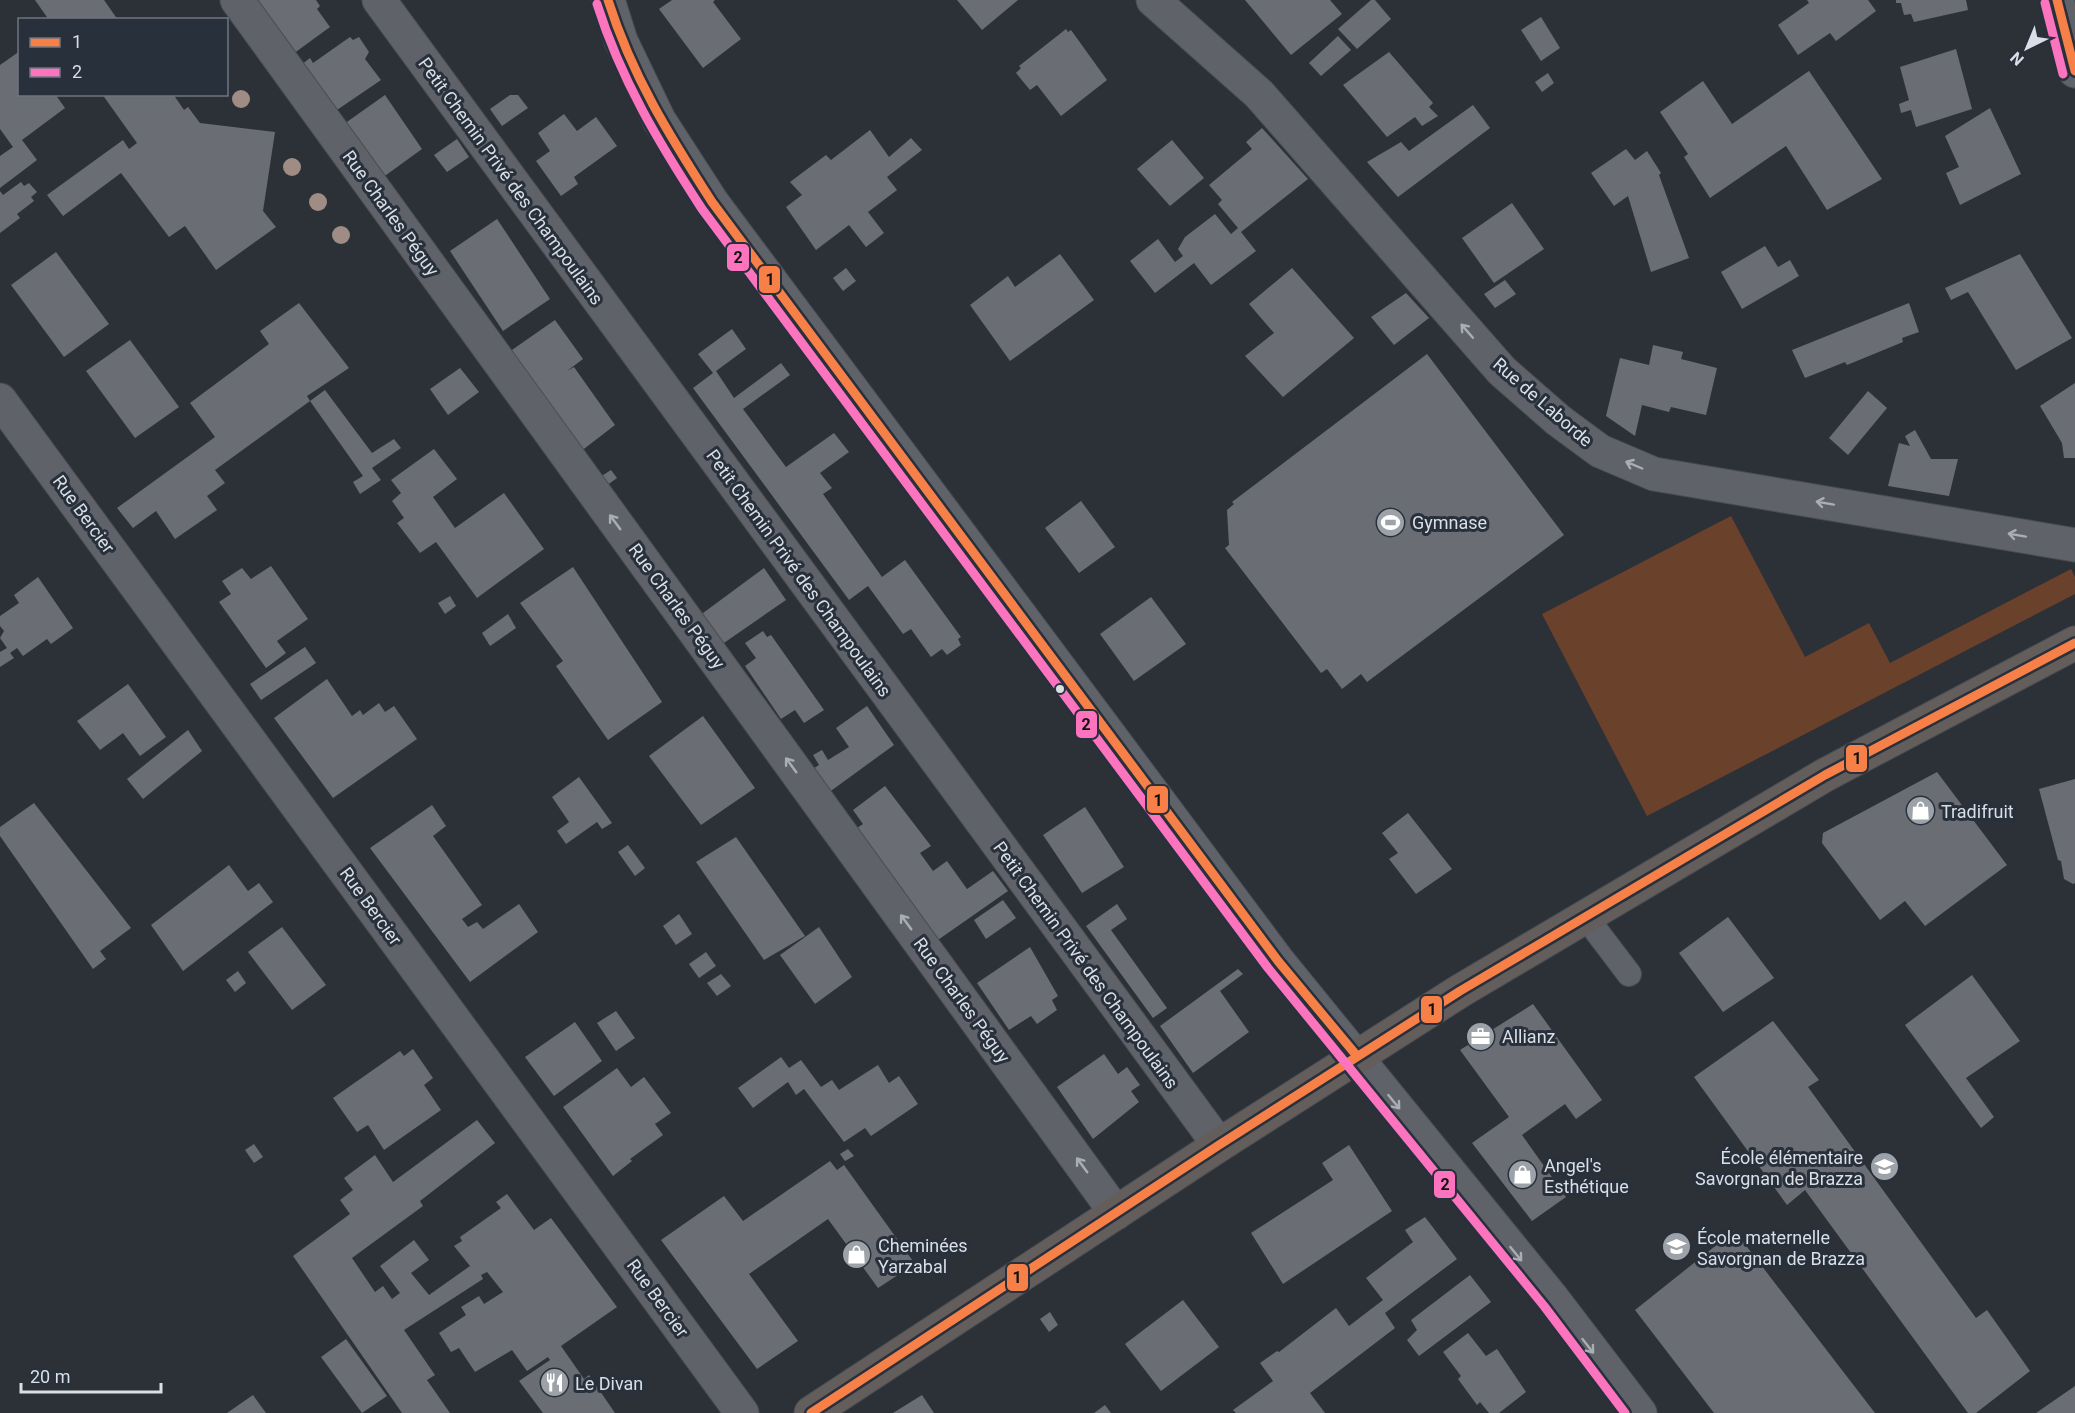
<svg xmlns="http://www.w3.org/2000/svg" width="2075" height="1413" font-family="Roboto,sans-serif">
  <style>
    .grass { fill: #6a412b }
    .building { fill: #6a6e74 }
    .lines { fill: none; stroke-linecap: round; stroke-linejoin: round }
    .lane-casing { stroke: #494d53; stroke-width: 26 }
    .street-casing { stroke: #494d53; stroke-width: 35 }
    .secondary-casing { stroke: #494d53; stroke-width: 35 }
    .primary-casing { stroke: #494d53; stroke-width: 35 }
    .lane { stroke: #5f6369; stroke-width: 24 }
    .street { stroke: #5f6369; stroke-width: 33 }
    .secondary { stroke: #5f6369; stroke-width: 33 }
    .primary { stroke: #635e5c; stroke-width: 33 }
    .bus-1-casing { stroke: #28303c; stroke-width: 14 }
    .bus-2-casing { stroke: #28303c; stroke-width: 14 }
    .bus-1 { stroke: #f78048; stroke-width: 9 }
    .bus-2 { stroke: #fc73be; stroke-width: 9 }
    .tree { fill: #9e8c85 }
    .oneway { stroke: #a9adb4 }
    .bus-dot { fill: #dadfe6; stroke: #28303c; stroke-width: 2 }
    .labels { text-anchor: middle; dominant-baseline: central; stroke-width: 6; stroke-linejoin: round; paint-order: stroke }
    .street-label { font-size: 18px; fill: #dadfe6; stroke: #28303c }
    .poi-label { font-size: 18px; fill: #dadfe6; stroke: #28303c; text-anchor: start }
    .line-badge { stroke: #28303c; stroke-width: 2 }
    .pale-badge-label { font-size: 16px; text-anchor: middle; font-weight: bold; fill: #111 }
  </style>
  <rect width="100%" height="100%" fill="#2c3138"/>
  <!-- grass -->
  <polygon class="grass" points="1731,516 1805,657 1869,623 1890,663 2071,569 2075,577 2075,594 1647,816 1542,614"/>
  <!-- building -->
  <g class="building">
    <polygon points="35,0 104,0 118,20 49,20"/>
    <polygon points="254,0 316,0 320,6 317,9 330,27 293,54"/>
    <polygon points="672,0 715,0 713,2 741,39 703,68 659,9"/>
    <polygon points="957,0 1018,0 982,30"/>
    <polygon points="1245,0 1330,0 1342,14 1291,55"/>
    <polygon points="1371,0 1375,0 1391,19 1357,49 1338,29"/>
    <polygon points="1807,0 1868,0 1876,11 1836,41 1830,33 1798,55 1778,25 1809,3"/>
    <polygon points="1896,0 1966,0 1968,10 1914,22 1911,14 1904,15 1901,3 1896,3"/>
    <polygon points="1541,17 1560,48 1541,61 1521,30"/>
    <polygon points="1066,29 1068,32 1071,30 1107,80 1061,116 1037,85 1030,90 1016,73 1021,68 1019,66"/>
    <polygon points="1338,36 1351,50 1321,76 1309,63"/>
    <polygon points="350,37 353,40 359,37 369,52 365,59 381,80 334,112 301,65 310,58 313,63"/>
    <polygon points="1956,49 1972,109 1916,127 1911,110 1901,113 1899,104 1909,100 1900,67"/>
    <polygon points="20,51 20,94 55,94 65,108 22,140 37,160 0,188 0,156 13,147 0,129 0,65"/>
    <polygon points="1389,52 1433,103 1429,107 1438,116 1422,126 1415,117 1387,137 1343,85"/>
    <polygon points="1809,71 1882,179 1827,210 1786,146 1710,198 1684,157 1688,154 1660,112 1703,81 1732,124"/>
    <polygon points="1548,73 1554,83 1542,92 1535,82"/>
    <polygon points="102,94 173,94 184,110 188,107 200,123 275,132 263,211 276,227 216,270 185,226 169,237 121,173 63,216 47,195 123,140 129,149 137,143"/>
    <polygon points="385,95 422,149 382,178 344,124"/>
    <polygon points="510,95 518,95 528,108 502,126 490,109"/>
    <polygon points="1473,105 1490,128 1398,197 1367,162 1401,142 1409,151"/>
    <polygon points="1990,108 2021,174 1960,205 1946,173 1959,167 1945,136"/>
    <polygon points="564,114 577,131 596,117 617,146 574,177 578,184 561,196 536,161 550,151 538,133"/>
    <polygon points="1262,128 1308,179 1241,232 1256,251 1211,285 1194,263 1155,293 1130,261 1158,239 1175,262 1183,256 1178,249 1185,237 1215,214 1231,234 1238,228 1218,204 1222,200 1209,185 1252,149 1246,142"/>
    <polygon points="870,130 889,157 911,138 922,150 887,177 897,190 868,212 884,233 866,247 849,225 816,250 786,207 802,195 790,182 826,155 831,160"/>
    <polygon points="457,139 469,157 447,172 434,155"/>
    <polygon points="1172,140 1204,178 1170,206 1137,169"/>
    <polygon points="1626,149 1635,160 1647,151 1661,173 1659,175 1689,258 1651,272 1628,196 1614,206 1591,173"/>
    <polygon points="21,182 24,186 29,183 37,192 31,197 34,201 17,214 20,218 0,233 0,191 3,195"/>
    <polygon points="1512,203 1544,249 1494,283 1462,238"/>
    <polygon points="497,219 550,299 503,331 450,251"/>
    <polygon points="1765,246 1778,267 1790,260 1799,276 1742,309 1721,272"/>
    <polygon points="56,252 109,324 64,357 11,285"/>
    <polygon points="1060,254 1094,300 1010,361 970,305 1008,276 1015,287"/>
    <polygon points="2020,254 2072,338 2016,370 1968,292 1951,300 1945,288"/>
    <polygon points="846,268 856,281 843,291 833,278"/>
    <polygon points="1292,268 1354,338 1283,397 1245,356 1274,333 1249,304"/>
    <polygon points="1505,280 1516,294 1495,308 1484,294"/>
    <polygon points="1406,293 1429,318 1394,345 1371,317"/>
    <polygon points="299,303 349,368 307,396 310,401 215,470 225,483 207,496 217,510 175,539 156,511 133,528 117,508 215,437 190,403 269,344 260,331"/>
    <polygon points="1909,303 1919,332 1902,338 1903,342 1847,365 1845,362 1805,378 1792,350"/>
    <polygon points="555,320 583,359 567,371 574,367 615,425 580,452 509,352"/>
    <polygon points="732,329 746,349 716,371 734,398 781,363 790,375 743,409 786,467 834,433 849,452 820,473 832,488 823,494 882,577 905,560 961,637 958,639 961,645 947,655 942,649 931,657 911,629 903,634 868,586 849,600 693,388 713,373 698,354"/>
    <polygon points="130,340 179,407 135,438 86,371"/>
    <polygon points="1653,345 1683,352 1681,359 1717,368 1706,415 1671,407 1669,412 1642,405 1635,436 1606,416 1620,358 1649,365"/>
    <polygon points="1427,354 1564,535 1367,682 1361,674 1342,689 1327,669 1321,673 1225,548 1229,545 1227,510 1234,504 1232,502"/>
    <polygon points="460,368 479,392 448,415 430,389"/>
    <polygon points="2075,383 2075,458 2064,458 2062,443 2040,406"/>
    <polygon points="325,390 372,453 394,439 401,448 372,468 381,480 360,494 353,482 363,476 310,401"/>
    <polygon points="1868,391 1887,408 1848,455 1829,438"/>
    <polygon points="1915,430 1931,459 1958,459 1949,496 1888,486 1899,443 1910,446 1905,436"/>
    <polygon points="434,449 457,479 433,497 455,528 504,493 544,549 477,598 436,542 420,553 397,523 404,518 392,501 401,493 391,480"/>
    <polygon points="611,470 617,478 606,486 600,477"/>
    <polygon points="1081,501 1115,547 1079,573 1045,528"/>
    <polygon points="271,566 308,619 277,641 286,653 266,668 219,602 231,594 222,581 242,568 251,579"/>
    <polygon points="573,567 662,702 608,740 556,666 563,661 520,603"/>
    <polygon points="764,568 786,600 721,645 699,616"/>
    <polygon points="38,577 73,628 51,644 47,639 23,656 17,648 10,653 14,658 0,667 0,652 7,648 0,638 4,631 0,626 0,616 19,603 14,595"/>
    <polygon points="450,596 456,606 445,614 438,603"/>
    <polygon points="1151,597 1186,644 1134,681 1100,634"/>
    <polygon points="508,614 516,628 490,646 482,633"/>
    <polygon points="763,631 767,637 771,635 824,710 804,723 795,710 781,719 745,666 756,658 745,643"/>
    <polygon points="305,647 316,663 261,700 250,684"/>
    <polygon points="327,679 352,716 360,710 363,715 379,703 385,712 394,706 417,739 333,798 274,718"/>
    <polygon points="128,684 166,737 140,756 123,733 100,750 77,721"/>
    <polygon points="867,706 894,745 828,793 811,770 819,765 813,755 822,750 828,760 849,747 836,728"/>
    <polygon points="703,716 755,788 701,825 649,756"/>
    <polygon points="188,730 202,751 143,799 127,779"/>
    <polygon points="1937,772 2007,865 1925,926 1905,901 1880,920 1822,843 1823,833"/>
    <polygon points="579,777 612,823 602,829 597,822 566,844 557,831 569,822 552,797"/>
    <polygon points="2075,779 2075,883 2073,884 2064,879 2061,861 2058,860 2039,789"/>
    <polygon points="885,786 931,846 920,853 933,871 947,861 967,889 993,871 1008,891 935,942 854,830 863,824 853,810"/>
    <polygon points="34,803 131,928 100,951 106,959 93,969 0,836 0,827"/>
    <polygon points="432,805 446,826 433,836 482,905 462,919 468,927 477,922 483,929 519,904 538,932 470,982 370,848"/>
    <polygon points="1085,807 1124,867 1082,893 1043,835"/>
    <polygon points="1408,813 1452,869 1416,894 1389,859 1398,853 1382,833"/>
    <polygon points="736,837 805,936 764,960 696,862"/>
    <polygon points="628,845 645,868 635,876 618,852"/>
    <polygon points="229,865 248,891 259,883 273,902 183,971 151,925"/>
    <polygon points="1003,900 1016,918 986,939 974,920"/>
    <polygon points="1117,904 1127,919 1111,930 1167,1008 1153,1018 1086,926"/>
    <polygon points="679,914 692,934 676,945 663,926"/>
    <polygon points="1728,917 1774,978 1723,1012 1679,953"/>
    <polygon points="282,927 326,985 292,1010 248,952"/>
    <polygon points="819,927 852,977 815,1004 780,955"/>
    <polygon points="1030,947 1058,996 1052,1000 1057,1010 1037,1024 1031,1016 1009,1030 977,983"/>
    <polygon points="706,952 716,966 699,978 689,964"/>
    <polygon points="1238,969 1243,974 1220,991 1249,1032 1193,1073 1160,1026"/>
    <polygon points="238,971 246,983 235,992 226,980"/>
    <polygon points="721,974 731,986 717,996 707,983"/>
    <polygon points="1972,975 2020,1041 1966,1078 1994,1117 1981,1128 1905,1025"/>
    <polygon points="1533,1004 1602,1100 1576,1119 1565,1104 1522,1135 1566,1197 1532,1221 1472,1143 1509,1117 1460,1050"/>
    <polygon points="616,1011 635,1038 616,1051 597,1023"/>
    <polygon points="1773,1021 1819,1080 1808,1087 1976,1318 1987,1310 2030,1371 1976,1413 1968,1413 1805,1190 1787,1205 1694,1077"/>
    <polygon points="575,1022 602,1061 554,1096 525,1057"/>
    <polygon points="413,1049 433,1078 424,1085 441,1110 384,1150 368,1125 357,1132 333,1098 400,1051 404,1056"/>
    <polygon points="1104,1054 1118,1074 1127,1067 1140,1085 1131,1091 1139,1102 1093,1139 1057,1087"/>
    <polygon points="781,1057 789,1068 801,1060 821,1087 832,1080 839,1090 878,1065 889,1083 899,1076 918,1104 871,1136 865,1128 844,1142 804,1089 796,1095 788,1082 753,1108 738,1088"/>
    <polygon points="617,1068 631,1087 644,1077 671,1113 655,1124 663,1135 630,1159 632,1161 613,1176 563,1107"/>
    <polygon points="477,1120 495,1143 420,1201 423,1206 352,1258 375,1292 383,1286 392,1299 400,1293 380,1266 414,1240 429,1260 411,1273 429,1295 470,1266 454,1246 462,1241 460,1237 501,1208 496,1202 507,1194 534,1230 551,1218 617,1307 561,1346 584,1379 589,1375 615,1413 543,1413 519,1381 550,1360 548,1357 527,1371 512,1350 475,1372 459,1348 451,1352 439,1333 466,1315 461,1307 479,1296 484,1304 503,1292 487,1272 481,1275 483,1279 404,1330 435,1375 427,1380 450,1413 402,1413 293,1256 350,1214 340,1200 353,1190 344,1178 375,1155 393,1182"/>
    <polygon points="254,1144 263,1157 254,1163 245,1150"/>
    <polygon points="1349,1145 1392,1211 1283,1284 1251,1233 1333,1180 1322,1163"/>
    <polygon points="848,1149 854,1156 845,1161 840,1154"/>
    <polygon points="830,1161 837,1170 844,1165 915,1264 878,1288 828,1219 749,1274 798,1341 757,1369 661,1240 724,1196 743,1221"/>
    <polygon points="1425,1217 1457,1259 1385,1313 1395,1328 1310,1393 1325,1413 1236,1413 1233,1410 1273,1381 1260,1363 1277,1351 1279,1352 1336,1308 1349,1326 1383,1300 1366,1278 1413,1242 1405,1230"/>
    <polygon points="1734,1231 1741,1239 1875,1413 1714,1413 1635,1310"/>
    <polygon points="1470,1275 1491,1302 1419,1356 1407,1340 1417,1330 1411,1320"/>
    <polygon points="1183,1300 1219,1347 1161,1391 1125,1344"/>
    <polygon points="1050,1312 1058,1325 1049,1332 1040,1319"/>
    <polygon points="1468,1333 1486,1356 1497,1349 1526,1392 1499,1413 1489,1413 1480,1402 1477,1405 1458,1379 1461,1376 1443,1352"/>
    <polygon points="346,1339 387,1396 362,1413 321,1357"/>
    <polygon points="2075,1386 2075,1413 2036,1413"/>
    <polygon points="253,1395 266,1413 227,1413"/>
    <polygon points="922,1395 934,1413 893,1413"/>
    <polygon points="1105,1405 1111,1413 1094,1413"/>
  </g>
  <g class="lines">
    <defs>
      <polyline id="lane" points="1585,916 1629,974"/>
      <g id="street">
        <polyline points="237,0 1116,1213"/>
        <polyline points="379,0 1219,1145"/>
        <polyline points="1153,0 1259,94 1502,371 1558,420 1600,451 1654,474 2075,545"/>
        <polyline points="0,400 742,1413"/>
      </g>
      <g id="secondary">
        <polyline points="608,0 621,41 659,120 712,202 1278,961 1553,1299 1640,1413"/>
        <polyline points="2057,0 2075,71"/>
      </g>
      <polyline id="primary" points="811,1413 1219,1145 1460,991 1825,775 2075,643"/>
    </defs>
    <!-- lane casing -->
    <use href="#lane" class="lane-casing"/>
    <!-- street casing -->
    <use href="#street" class="street-casing"/>
    <!-- secondary casing -->
    <use href="#secondary" class="secondary-casing"/>
    <!-- primary casing -->
    <use href="#primary" class="primary-casing"/>
    <!-- lane -->
    <use href="#lane" class="lane"/>
    <!-- street -->
    <use href="#street" class="street"/>
    <!-- secondary -->
    <use href="#secondary" class="secondary"/>
    <!-- primary -->
    <use href="#primary" class="primary"/>
    <defs>
      <g id="bus-1">
        <path d="M608 0C632 76 669 135 712 202L1278 961 1357 1056"/>
        <polyline points="2057,0 2075,71"/>
        <polyline points="811,1413 1219,1145 1460,991 1825,775 2075,643"/>
      </g>
      <g id="bus-2">
        <polyline points="2045,3 2063,74"/>
        <path d="M597 4C621 80 659 143 702 209L1268 968 1544 1306 1625 1413"/>
      </g>
    </defs>
    <!-- bus-1 casing -->
    <use href="#bus-1" class="bus-1-casing"/>
    <!-- bus-2 casing -->
    <use href="#bus-2" class="bus-2-casing"/>
    <!-- bus-1 -->
    <use href="#bus-1" class="bus-1"/>
    <!-- bus-2 -->
    <use href="#bus-2" class="bus-2"/>
  </g>
  <!-- trees -->
  <g class="tree">
    <circle cx="241" cy="99" r="9"/>
    <circle cx="292" cy="167" r="9"/>
    <circle cx="318" cy="202" r="9"/>
    <circle cx="341" cy="235" r="9"/>
  </g>
  <!-- one-way arrows -->
  <defs><path id="oneway-shaft" d="M-6 0H5M1.5-3L5.5 0L1.5 3" fill="none" stroke-width="1.6" stroke-linecap="round" stroke-linejoin="round" transform="scale(1.5)"/></defs>
  <g class="oneway">
    <use href="#oneway-shaft" transform="translate(1467 331) rotate(-131)"/>
    <use href="#oneway-shaft" transform="translate(1634 465) rotate(-157)"/>
    <use href="#oneway-shaft" transform="translate(1825 503) rotate(-170)"/>
    <use href="#oneway-shaft" transform="translate(615 522) rotate(-126)"/>
    <use href="#oneway-shaft" transform="translate(2017 535) rotate(-170)"/>
    <use href="#oneway-shaft" transform="translate(791 765) rotate(-126)"/>
    <use href="#oneway-shaft" transform="translate(906 922) rotate(-126)"/>
    <use href="#oneway-shaft" transform="translate(1394 1102) rotate(51)"/>
    <use href="#oneway-shaft" transform="translate(1082 1165) rotate(-126)"/>
    <use href="#oneway-shaft" transform="translate(1516 1254) rotate(51)"/>
    <use href="#oneway-shaft" transform="translate(1588 1346) rotate(52)"/>
  </g>
  <!-- icons -->
  <defs>
    <symbol id="stadium-disc" viewBox="-11 -11 22 22"><circle r="9.5" fill="#9da2a9" stroke="#28303c"/><path d="M0-5a6.5 5 0 1 0 0 10a6.5 5 0 1 0 0-10ZM-3.5-1.8h7v3.6h-7Z" fill="#fff"/></symbol>
    <symbol id="shop-disc" viewBox="-11 -11 22 22"><circle r="9.5" fill="#9da2a9" stroke="#28303c"/><path d="M-5-2.5h2.3a2.7 3.5 0 0 1 5.4 0H5L5.5 6h-11ZM-1.5-2.5h3a1.5 2.3 0 0 0-3 0Z" fill="#fff"/></symbol>
    <symbol id="office-disc" viewBox="-11 -11 22 22"><circle r="9.5" fill="#9da2a9" stroke="#28303c"/><path d="M-6-3h4V-5.5h4V-3h4V5H-6ZM-1-4.5V-3h2v-1.5ZM-6 0V1H6V0Z" fill="#fff"/></symbol>
    <symbol id="school-disc" viewBox="-11 -11 22 22"><circle r="9.5" fill="#9da2a9" stroke="#28303c"/><path d="M0-5L7-2L0 1L-7-2ZM-4 1L0 2.5L4 1V4Q0 6-4 4Z" fill="#fff"/></symbol>
    <symbol id="restaurant-disc" viewBox="-11 -11 22 22"><circle r="9.5" fill="#9da2a9" stroke="#28303c"/><path d="M-5-6h1v4h1v-4h1v4h1v-4h1v5L-1.5 .5V6h-2V.5L-5-1ZM5-6V6H3V1.5H1.5Q1.5-4 5-6Z" fill="#fff"/></symbol>
  </defs>
  <g fill-rule="evenodd">
    <use href="#stadium-disc" x="1374" y="506" width="33" height="33"/>
    <use href="#shop-disc" x="1904" y="794" width="33" height="33"/>
    <use href="#office-disc" x="1464" y="1020" width="33" height="33"/>
    <use href="#school-disc" x="1868" y="1150" width="33" height="33"/>
    <use href="#shop-disc" x="1506" y="1158" width="33" height="33"/>
    <use href="#school-disc" x="1660" y="1230" width="33" height="33"/>
    <use href="#shop-disc" x="840" y="1238" width="33" height="33"/>
    <use href="#restaurant-disc" x="538" y="1366" width="33" height="33"/>
  </g>
  <!-- markers -->
  <circle class="bus-dot" cx="1060" cy="689" r="5"/>
  <g class="labels">
    <!-- street labels -->
    <g class="street-label">
      <text transform="translate(511 181) rotate(54)">Petit Chemin Privé des Champoulains</text>
      <text transform="translate(391 213) rotate(54)">Rue Charles Péguy</text>
      <text transform="translate(1543 402) rotate(41)">Rue de Laborde</text>
      <text transform="translate(84 514) rotate(54)">Rue Bercier</text>
      <text transform="translate(799 573) rotate(54)">Petit Chemin Privé des Champoulains</text>
      <text transform="translate(677 606) rotate(54)">Rue Charles Péguy</text>
      <text transform="translate(371 906) rotate(54)">Rue Bercier</text>
      <text transform="translate(1086 965) rotate(54)">Petit Chemin Privé des Champoulains</text>
      <text transform="translate(962 1000) rotate(54)">Rue Charles Péguy</text>
      <text transform="translate(658 1298) rotate(54)">Rue Bercier</text>
    </g>
    <!-- poi labels -->
    <g class="poi-label">
      <text x="1412" y="522">Gymnase</text>
      <text x="1941" y="811">Tradifruit</text>
      <text x="1502" y="1036">Allianz</text>
      <text x="1863" y="1157" text-anchor="end">École élémentaire<tspan x="1863" dy="21">Savorgnan de Brazza</tspan></text>
      <text x="1544" y="1165">Angel's<tspan x="1544" dy="21">Esthétique</tspan></text>
      <text x="1697" y="1237">École maternelle<tspan x="1697" dy="21">Savorgnan de Brazza</tspan></text>
      <text x="878" y="1245">Cheminées<tspan x="878" dy="21">Yarzabal</tspan></text>
      <text x="575" y="1383">Le Divan</text>
    </g>
  </g>
  <g class="line-badge">
    <rect x="726" y="243" width="24" height="29" rx="6" fill="#fc73be"/>
    <rect x="758" y="265" width="23" height="29" rx="6" fill="#f78048"/>
    <rect x="1075" y="710" width="23" height="29" rx="6" fill="#fc73be"/>
    <rect x="1845" y="744" width="23" height="29" rx="6" fill="#f78048"/>
    <rect x="1146" y="785" width="23" height="29" rx="6" fill="#f78048"/>
    <rect x="1420" y="995" width="23" height="29" rx="6" fill="#f78048"/>
    <rect x="1433" y="1170" width="23" height="29" rx="6" fill="#fc73be"/>
    <rect x="1006" y="1263" width="23" height="29" rx="6" fill="#f78048"/>
  </g>
  <g class="pale-badge-label">
    <text x="738" y="263">2</text>
    <text x="770" y="285">1</text>
    <text x="1086" y="730">2</text>
    <text x="1857" y="764">1</text>
    <text x="1158" y="806">1</text>
    <text x="1432" y="1015">1</text>
    <text x="1445" y="1190">2</text>
    <text x="1017" y="1283">1</text>
  </g>
  <!-- legend -->
  <rect x="18" y="18" width="210" height="78" fill="#28303c" stroke="#6f7680" stroke-width="1.5"/>
  <rect x="30" y="38" width="30" height="9" fill="#f78048" stroke="#6f7680" stroke-width="1.5"/>
  <text x="72" y="48" font-size="18" fill="#dadfe6">1</text>
  <rect x="30" y="68" width="30" height="9" fill="#fc73be" stroke="#6f7680" stroke-width="1.5"/>
  <text x="72" y="78" font-size="18" fill="#dadfe6">2</text>
  <!-- north arrow -->
  <g transform="translate(2027 48) rotate(223)" stroke="#28303c" stroke-width="4.5" paint-order="stroke">
  <path d="M0-4.5L10 22L0 15L-10 22Z" fill="#dadfe6"/>
  <text y="-9" font-size="16" font-weight="bold" text-anchor="middle" fill="#dadfe6">N</text>
  </g>
  <!-- scale -->
  <path d="M21 1383v9h140v-9" fill="none" stroke="#dadfe6" stroke-width="3"/>
  <text x="30" y="1383" font-size="18" fill="#dadfe6" stroke="#28303c" stroke-width="4.5" paint-order="stroke">20 m</text>
</svg>
